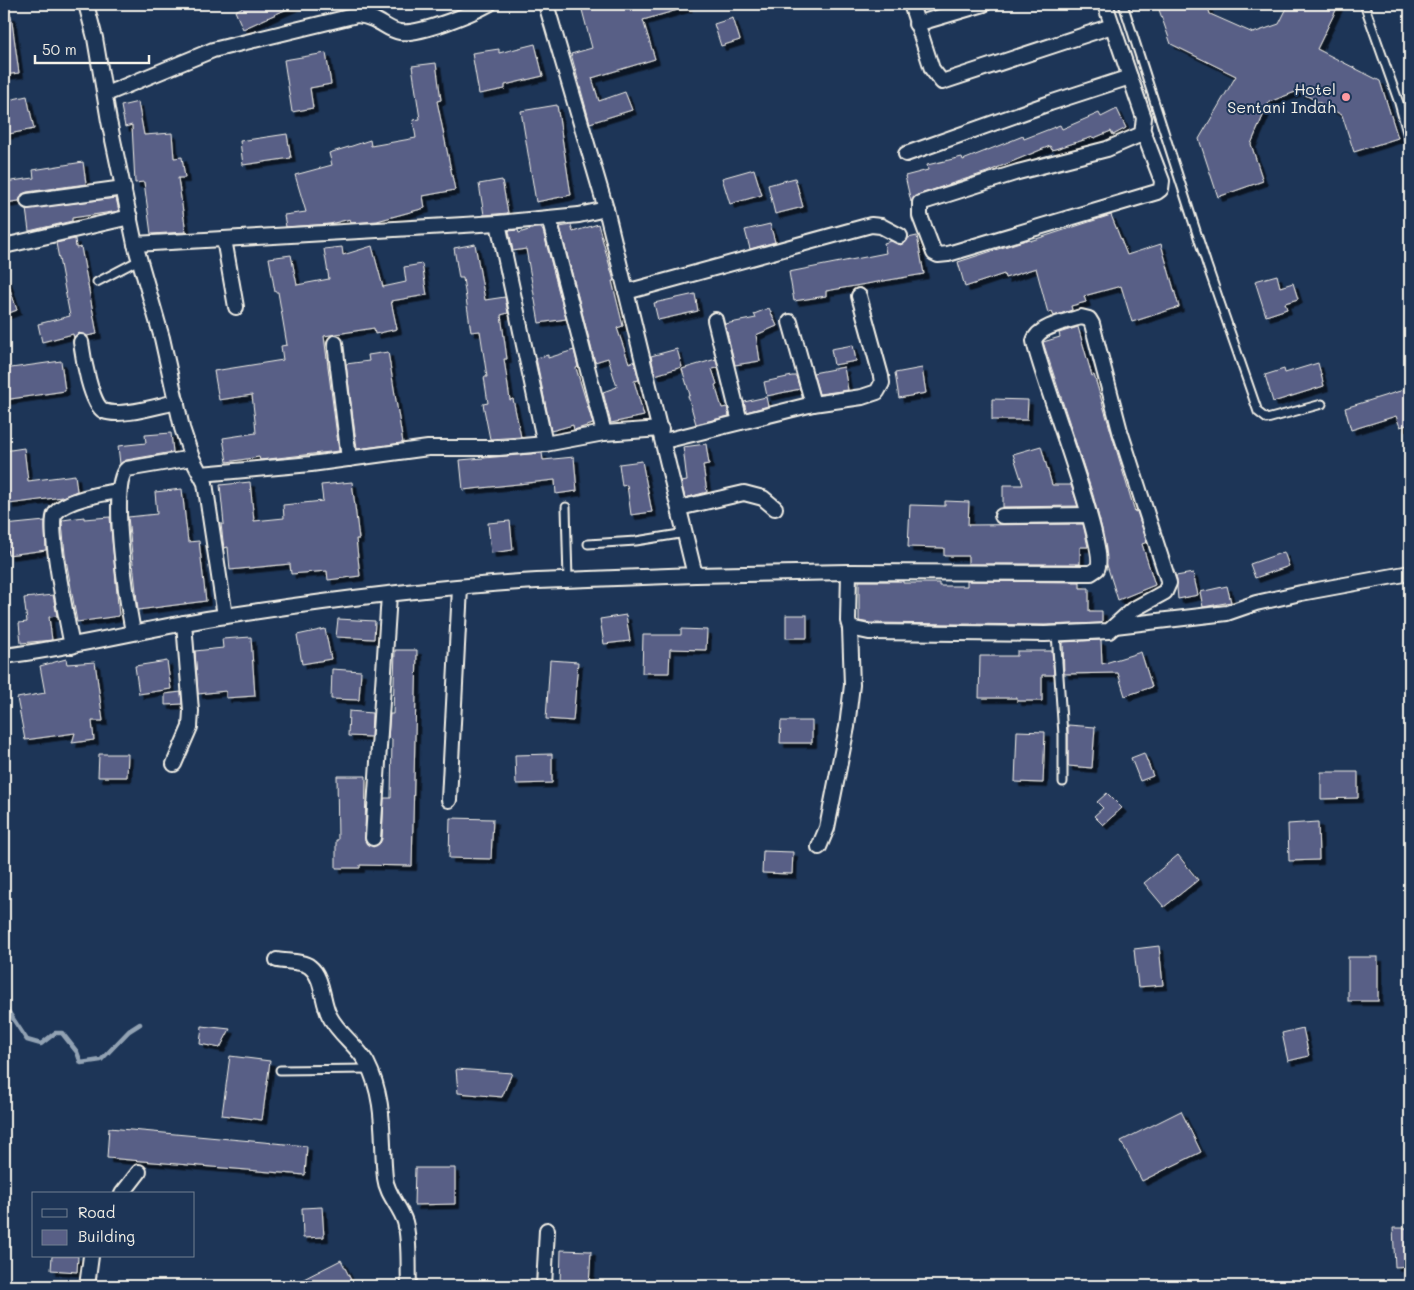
<svg xmlns="http://www.w3.org/2000/svg" width="1414" height="1290" font-family="Mali,sans-serif">
  <style>
    .lines { fill: none; stroke-linecap: round; stroke-linejoin: round }
    .stream { stroke: #92a2b3; stroke-width: 4.5 }
    .building { fill: #585f86; stroke: #f4f1e8; filter: url(#shadow) }
    .lane-casing { stroke: #f4f1e8; stroke-width: 11 }
    .street-casing { stroke: #f4f1e8; stroke-width: 18 }
    .lane { stroke: #1d3557; stroke-width: 7 }
    .street { stroke: #1d3557; stroke-width: 14 }
    .poi-dot { fill: #ff9aa2; stroke: #1d3557; stroke-width: 2 }
    .labels { text-anchor: middle; dominant-baseline: central; stroke-width: 4; stroke-linejoin: round; paint-order: stroke }
    .poi-label { font-size: 16px; fill: #f4f1e8; stroke: #1d3557; text-anchor: end }
  </style>
  <defs>
    <filter id="shadow"><feDropShadow dx="4.5" dy="4.5" stdDeviation="0" flood-color="#0009"/></filter>
  </defs>
  <rect width="100%" height="100%" fill="#1d3557"/>
  <filter id="ink" filterUnits="userSpaceOnUse"><feTurbulence type="fractalNoise" baseFrequency=".02" numOctaves="2"/><feDisplacementMap in="SourceGraphic" scale="10" xChannelSelector="R" yChannelSelector="G"/><feConvolveMatrix kernelMatrix="1 2 1 2 8 2 1 2 1" color-interpolation-filters="sRGB"/></filter>
  <g filter="url(#ink)">
    <g class="lines">
      <!-- stream -->
      <polyline class="stream" points="4,1005 27,1040 41,1044 55,1033 62,1033 77,1052 81,1063 101,1060 129,1031 140,1024"/>
    </g>
    <!-- building -->
    <g class="building">
      <polygon points="250,4 298,4 243,29 235,11"/>
      <polygon points="603,4 687,4 688,7 643,20 655,59 592,78 599,101 625,92 632,110 590,123 571,54 592,48 582,10"/>
      <polygon points="1157,4 1207,4 1210,14 1253,33 1279,24 1289,4 1339,4 1317,49 1380,81 1398,138 1354,152 1342,115 1298,91 1269,102 1251,144 1263,181 1218,197 1199,139 1236,76 1171,44"/>
      <polygon points="4,15 11,15 19,73 4,75"/>
      <polygon points="733,18 740,40 721,46 714,24"/>
      <polygon points="535,44 543,76 505,85 505,89 479,94 472,53 499,49 499,53"/>
      <polygon points="326,53 331,84 310,88 313,108 292,112 284,60"/>
      <polygon points="436,63 441,100 437,101 455,190 423,196 425,208 377,221 351,223 350,219 330,224 286,227 284,215 306,212 295,175 332,165 329,153 352,146 370,140 371,146 416,138 413,120 420,119 412,66"/>
      <polygon points="27,96 34,129 4,135 4,101"/>
      <polygon points="138,102 144,135 172,133 174,158 182,157 185,178 178,178 186,232 151,234 144,182 135,183 132,125 125,127 121,106"/>
      <polygon points="557,105 571,195 536,202 521,111"/>
      <polygon points="1117,109 1126,128 1113,135 1111,131 1094,138 1093,137 1052,150 1050,146 987,172 917,195 911,202 905,176 928,170 927,165 962,157 963,160 1023,136 1024,139 1060,125 1062,129 1099,113 1101,117"/>
      <polygon points="287,134 291,158 243,165 240,141"/>
      <polygon points="83,162 86,184 27,192 22,194 19,201 4,203 4,182 34,178 33,170"/>
      <polygon points="754,169 762,195 730,204 722,178"/>
      <polygon points="795,178 803,207 775,214 768,185"/>
      <polygon points="502,180 508,213 484,215 479,184"/>
      <polygon points="116,198 119,211 72,218 72,221 29,231 26,209"/>
      <polygon points="1111,215 1127,255 1161,244 1179,307 1132,322 1121,286 1084,296 1086,302 1071,306 1072,310 1054,316 1052,312 1048,313 1036,268 1005,278 1004,274 965,287 958,262 1029,239 1030,241"/>
      <polygon points="598,224 614,281 612,281 623,326 617,328 629,363 634,361 639,380 634,381 644,416 611,423 603,392 617,387 608,358 595,362 560,227 571,225 573,232"/>
      <polygon points="770,224 775,242 750,249 745,230"/>
      <polygon points="535,228 541,228 543,231 566,319 539,323 526,249 513,251 509,231 518,230 519,233"/>
      <polygon points="917,236 924,274 826,291 826,296 794,301 789,272 886,253 884,243 891,241 901,245 908,238"/>
      <polygon points="75,239 76,248 81,247 97,334 87,336 79,333 74,338 73,334 42,342 38,324 70,316 56,243"/>
      <polygon points="475,244 485,300 505,297 508,313 501,315 507,359 504,359 510,400 513,399 521,437 490,439 483,404 488,403 484,377 487,377 480,331 471,332 463,278 459,278 454,248"/>
      <polygon points="372,246 383,287 406,282 404,267 422,264 427,295 391,301 397,329 375,334 374,328 324,336 339,451 260,460 259,457 227,462 223,438 256,433 255,421 252,395 219,400 214,371 283,360 281,346 287,345 278,292 275,292 269,258 291,255 297,285 329,279 324,249 342,247 343,255"/>
      <polygon points="1277,275 1280,287 1293,283 1298,299 1285,303 1287,309 1266,316 1255,281"/>
      <polygon points="4,277 6,277 17,310 4,315"/>
      <polygon points="695,294 698,311 658,320 654,303"/>
      <polygon points="769,308 777,326 756,335 760,361 735,365 725,324 756,318 754,314"/>
      <polygon points="1078,327 1092,376 1094,375 1135,512 1137,511 1147,542 1142,544 1155,585 1118,600 1106,562 1102,529 1093,495 1043,342 1060,337 1059,333"/>
      <polygon points="853,345 856,361 834,365 831,349"/>
      <polygon points="677,349 682,367 655,375 651,356"/>
      <polygon points="574,350 578,367 576,368 593,424 574,430 573,425 551,431 536,358 548,355 548,358"/>
      <polygon points="388,352 403,443 357,449 346,364 369,361 368,355"/>
      <polygon points="716,359 718,368 712,369 717,384 715,385 722,408 727,407 729,416 696,424 688,396 690,395 682,369"/>
      <polygon points="61,361 65,391 4,400 4,369"/>
      <polygon points="1318,363 1324,386 1273,402 1265,375 1284,369 1285,373"/>
      <polygon points="844,367 848,390 819,394 813,373"/>
      <polygon points="922,368 926,393 899,398 895,373"/>
      <polygon points="792,376 796,376 800,389 767,396 764,382"/>
      <polygon points="1410,388 1410,424 1400,427 1396,416 1351,430 1345,408"/>
      <polygon points="766,397 768,406 746,412 744,402"/>
      <polygon points="992,399 1028,400 1027,420 992,420"/>
      <polygon points="171,433 173,452 126,460 120,464 118,446 146,443 145,435"/>
      <polygon points="706,444 709,464 703,465 707,492 685,498 681,482 687,481 683,447"/>
      <polygon points="1041,446 1052,485 1071,485 1078,506 1003,507 1003,485 1023,485 1013,454"/>
      <polygon points="24,448 28,481 75,475 77,491 62,497 9,504 7,483 4,483 4,451"/>
      <polygon points="542,453 543,460 574,457 577,491 556,494 555,480 463,490 460,460"/>
      <polygon points="642,461 652,512 631,515 627,485 622,486 619,464"/>
      <polygon points="250,482 254,521 284,518 283,505 323,501 321,485 352,482 359,539 356,539 360,576 328,580 327,571 291,574 290,564 230,570 228,547 224,548 223,541 221,524 224,524 220,485"/>
      <polygon points="182,489 188,542 199,541 206,601 138,610 128,517 157,514 155,492"/>
      <polygon points="945,501 969,502 968,525 1083,524 1088,547 1080,547 1080,564 968,564 968,556 944,556 944,548 908,547 910,505 945,506"/>
      <polygon points="84,517 84,519 110,517 119,616 77,622 65,554 62,523 63,520"/>
      <polygon points="45,521 46,550 8,555 5,525"/>
      <polygon points="510,521 513,550 491,553 488,523"/>
      <polygon points="1284,552 1289,566 1255,578 1250,564"/>
      <polygon points="1193,573 1198,595 1178,599 1176,576"/>
      <polygon points="859,581 903,581 903,583 939,583 939,586 967,586 967,581 1080,582 1080,588 1089,588 1089,611 1102,611 1102,623 1045,625 870,623 859,621"/>
      <polygon points="1227,586 1231,602 1203,607 1200,592"/>
      <polygon points="53,595 57,616 49,617 52,640 21,643 19,623 27,622 24,598"/>
      <polygon points="626,615 630,641 604,644 600,619"/>
      <rect x="786" y="615" width="21" height="23"/>
      <polygon points="338,619 375,621 374,639 336,637"/>
      <polygon points="325,629 331,659 302,664 297,635"/>
      <polygon points="681,629 707,630 706,650 670,649 669,673 642,673 643,635 681,635"/>
      <polygon points="251,637 255,696 226,698 226,691 198,694 195,651 223,648 222,639"/>
      <polygon points="1101,640 1102,664 1141,652 1152,687 1125,696 1118,673 1064,674 1063,642"/>
      <polygon points="395,650 417,650 412,866 360,865 360,868 336,868 336,840 338,840 337,776 366,776 365,841 373,847 380,843 382,839 384,798 391,798 392,739 388,738 390,714 393,714"/>
      <polygon points="1017,651 1052,651 1054,675 1042,675 1042,701 1017,701 1017,698 979,698 980,656 1017,656"/>
      <polygon points="66,659 67,664 95,662 103,721 92,721 94,740 72,743 75,733 25,740 17,698 45,693 40,666"/>
      <polygon points="550,660 578,662 573,721 546,719"/>
      <polygon points="167,661 171,689 139,694 135,666"/>
      <polygon points="332,669 361,671 359,700 331,699"/>
      <polygon points="181,692 182,704 165,705 165,694"/>
      <polygon points="349,711 372,713 371,737 348,736"/>
      <polygon points="781,721 812,721 812,743 780,743"/>
      <polygon points="1068,725 1095,727 1092,768 1068,766"/>
      <polygon points="1017,731 1045,732 1043,783 1015,782"/>
      <polygon points="1144,753 1153,776 1140,781 1131,758"/>
      <polygon points="99,754 128,754 127,777 98,777"/>
      <polygon points="552,754 552,783 516,784 515,755"/>
      <polygon points="1321,772 1358,772 1358,798 1321,799"/>
      <polygon points="1107,793 1122,808 1103,825 1094,816 1103,808 1097,802"/>
      <polygon points="450,818 493,819 491,859 449,858"/>
      <polygon points="1318,822 1319,860 1289,861 1288,824"/>
      <polygon points="763,851 793,852 792,874 762,873"/>
      <polygon points="1178,855 1198,880 1164,907 1144,883"/>
      <polygon points="1159,946 1163,985 1138,987 1134,949"/>
      <rect x="1348" y="957" width="30" height="44"/>
      <polygon points="202,1026 230,1029 220,1048 200,1044"/>
      <polygon points="1303,1028 1309,1056 1288,1061 1282,1033"/>
      <polygon points="230,1056 270,1061 262,1120 222,1115"/>
      <polygon points="456,1069 512,1073 502,1097 458,1093"/>
      <polygon points="1181,1111 1201,1152 1142,1181 1121,1141"/>
      <polygon points="109,1128 307,1146 305,1175 107,1158"/>
      <polygon points="415,1168 455,1168 455,1204 414,1205"/>
      <polygon points="322,1207 324,1237 303,1238 302,1208"/>
      <polygon points="1393,1228 1410,1228 1410,1266 1395,1267"/>
      <polygon points="561,1250 591,1251 589,1286 560,1286"/>
      <polygon points="52,1256 78,1256 77,1272 51,1270"/>
      <polygon points="341,1260 352,1282 344,1286 290,1286"/>
    </g>
    <g class="lines">
      <defs>
        <g id="lane">
          <polyline points="1123,4 1207,265 1258,412 1267,419 1322,404"/>
          <polyline points="1364,4 1399,103 1410,143"/>
          <polyline points="97,282 139,260"/>
          <polyline points="566,507 568,580"/>
          <polyline points="588,544 636,541 686,533"/>
          <polyline points="1056,633 1063,735 1063,782"/>
          <polyline points="280,1070 369,1069"/>
        </g>
        <g id="street">
          <polyline points="86,4 95,38 109,121 135,244 162,338 182,428 192,458 205,483 225,616"/>
          <polyline points="911,4 932,69 942,82 1112,26"/>
          <polyline points="1105,4 1144,118 1142,134 1107,149 1018,172 920,203 920,216 934,253 938,255 948,254 1157,192 1161,189 1162,181 1143,131"/>
          <polyline points="916,24 984,4"/>
          <path d="M106 94 213 50 357 15C379 17 386 30 400 32 419 35 471 14 489 4"/>
          <polyline points="906,154 1050,103 1130,77"/>
          <polyline points="28,201 124,188"/>
          <polyline points="549,218 604,433"/>
          <polyline points="498,223 545,444"/>
          <polyline points="224,239 236,307"/>
          <polyline points="135,244 498,223 579,215 606,209"/>
          <polyline points="4,246 130,217"/>
          <polyline points="626,292 871,225 881,226 900,236"/>
          <path d="M1081 317 1089 319 1092 324 1120 431 1169 583 1165 592 1132 610 1109 631 1045 634 869 632 850 628 848 621 849 572 1091 573 1097 569C1110 551 1040 375 1034 341 1038 326 1068 321 1081 317Z"/>
          <polyline points="715,320 740,422"/>
          <polyline points="790,322 813,404"/>
          <path d="M81 342C83 357 91 405 104 411 120 418 160 405 177 402"/>
          <polyline points="335,343 349,459"/>
          <polyline points="664,441 813,404 862,397 877,392 882,383 881,376 859,296"/>
          <polyline points="201,474 311,464 428,448 499,448 545,444 604,433 661,429"/>
          <polyline points="679,508 744,493 763,498 775,508"/>
          <polyline points="1002,516 1089,515"/>
          <polyline points="695,575 849,572"/>
          <polyline points="1115,626 1227,613 1256,603 1301,593 1410,573"/>
          <path d="M133 632C128 606 108 483 127 469L192 458"/>
          <path d="M72 646C68 626 47 525 55 514 64 500 103 493 119 491"/>
          <path d="M4 656C79 647 151 627 226 616 329 600 433 587 537 581 590 579 643 577 695 575L606 209 546 4"/>
          <polyline points="174,764 190,727 191,711 184,623"/>
          <polyline points="449,800 460,588"/>
          <polyline points="373,838 389,595"/>
          <polyline points="819,847 827,828 847,727 852,685 850,628"/>
          <path d="M277 960C286 962 303 961 310 967 323 977 322 1001 329 1015 338 1034 357 1045 367 1063 386 1100 381 1138 385 1178 387 1195 400 1206 405 1222 410 1241 408 1266 409 1286"/>
          <polyline points="122,1194 139,1172"/>
          <polyline points="87,1286 91,1256"/>
          <polyline points="544,1286 547,1230"/>
        </g>
      </defs>
      <!-- lane casing -->
      <use href="#lane" class="lane-casing"/>
      <!-- street casing -->
      <use href="#street" class="street-casing"/>
      <!-- lane -->
      <use href="#lane" class="lane"/>
      <!-- street -->
      <use href="#street" class="street"/>
    </g>
  </g>
  <!-- markers -->
  <circle class="poi-dot" cx="1346" cy="97" r="5"/>
  <g class="labels">
    <!-- poi labels -->
    <g class="poi-label">
      <text x="1336" y="88">Hotel<tspan x="1336" dy="18">Sentani Indah</tspan></text>
    </g>
  </g>
  <!-- margin -->
  <rect width="1414" height="1290" fill="none" stroke="#1d3557" stroke-width="20"/>
  <rect x="10" y="10" width="1394" height="1270" fill="none" stroke="#f4f1e8" stroke-width="2" filter="url(#ink)"/>
  <!-- legend -->
  <rect x="32" y="1192" width="162" height="65" fill="#1d3557" stroke="#738091"/>
  <rect x="42" y="1209" width="25" height="8" fill="#1d3557" stroke="#738091"/>
  <text x="78" y="1218" font-size="15" fill="#f4f1e8">Road</text>
  <rect x="42" y="1230" width="25" height="15" fill="#585f86" stroke="#738091"/>
  <text x="78" y="1242" font-size="15" fill="#f4f1e8">Building</text>
  <!-- scale -->
  <path d="M35 55v8h114v-8" fill="none" stroke="#f4f1e8" stroke-width="2.5"/>
  <text x="42" y="55" font-size="15" fill="#f4f1e8" stroke="#1d3557" stroke-width="4" paint-order="stroke">50 m</text>
</svg>
